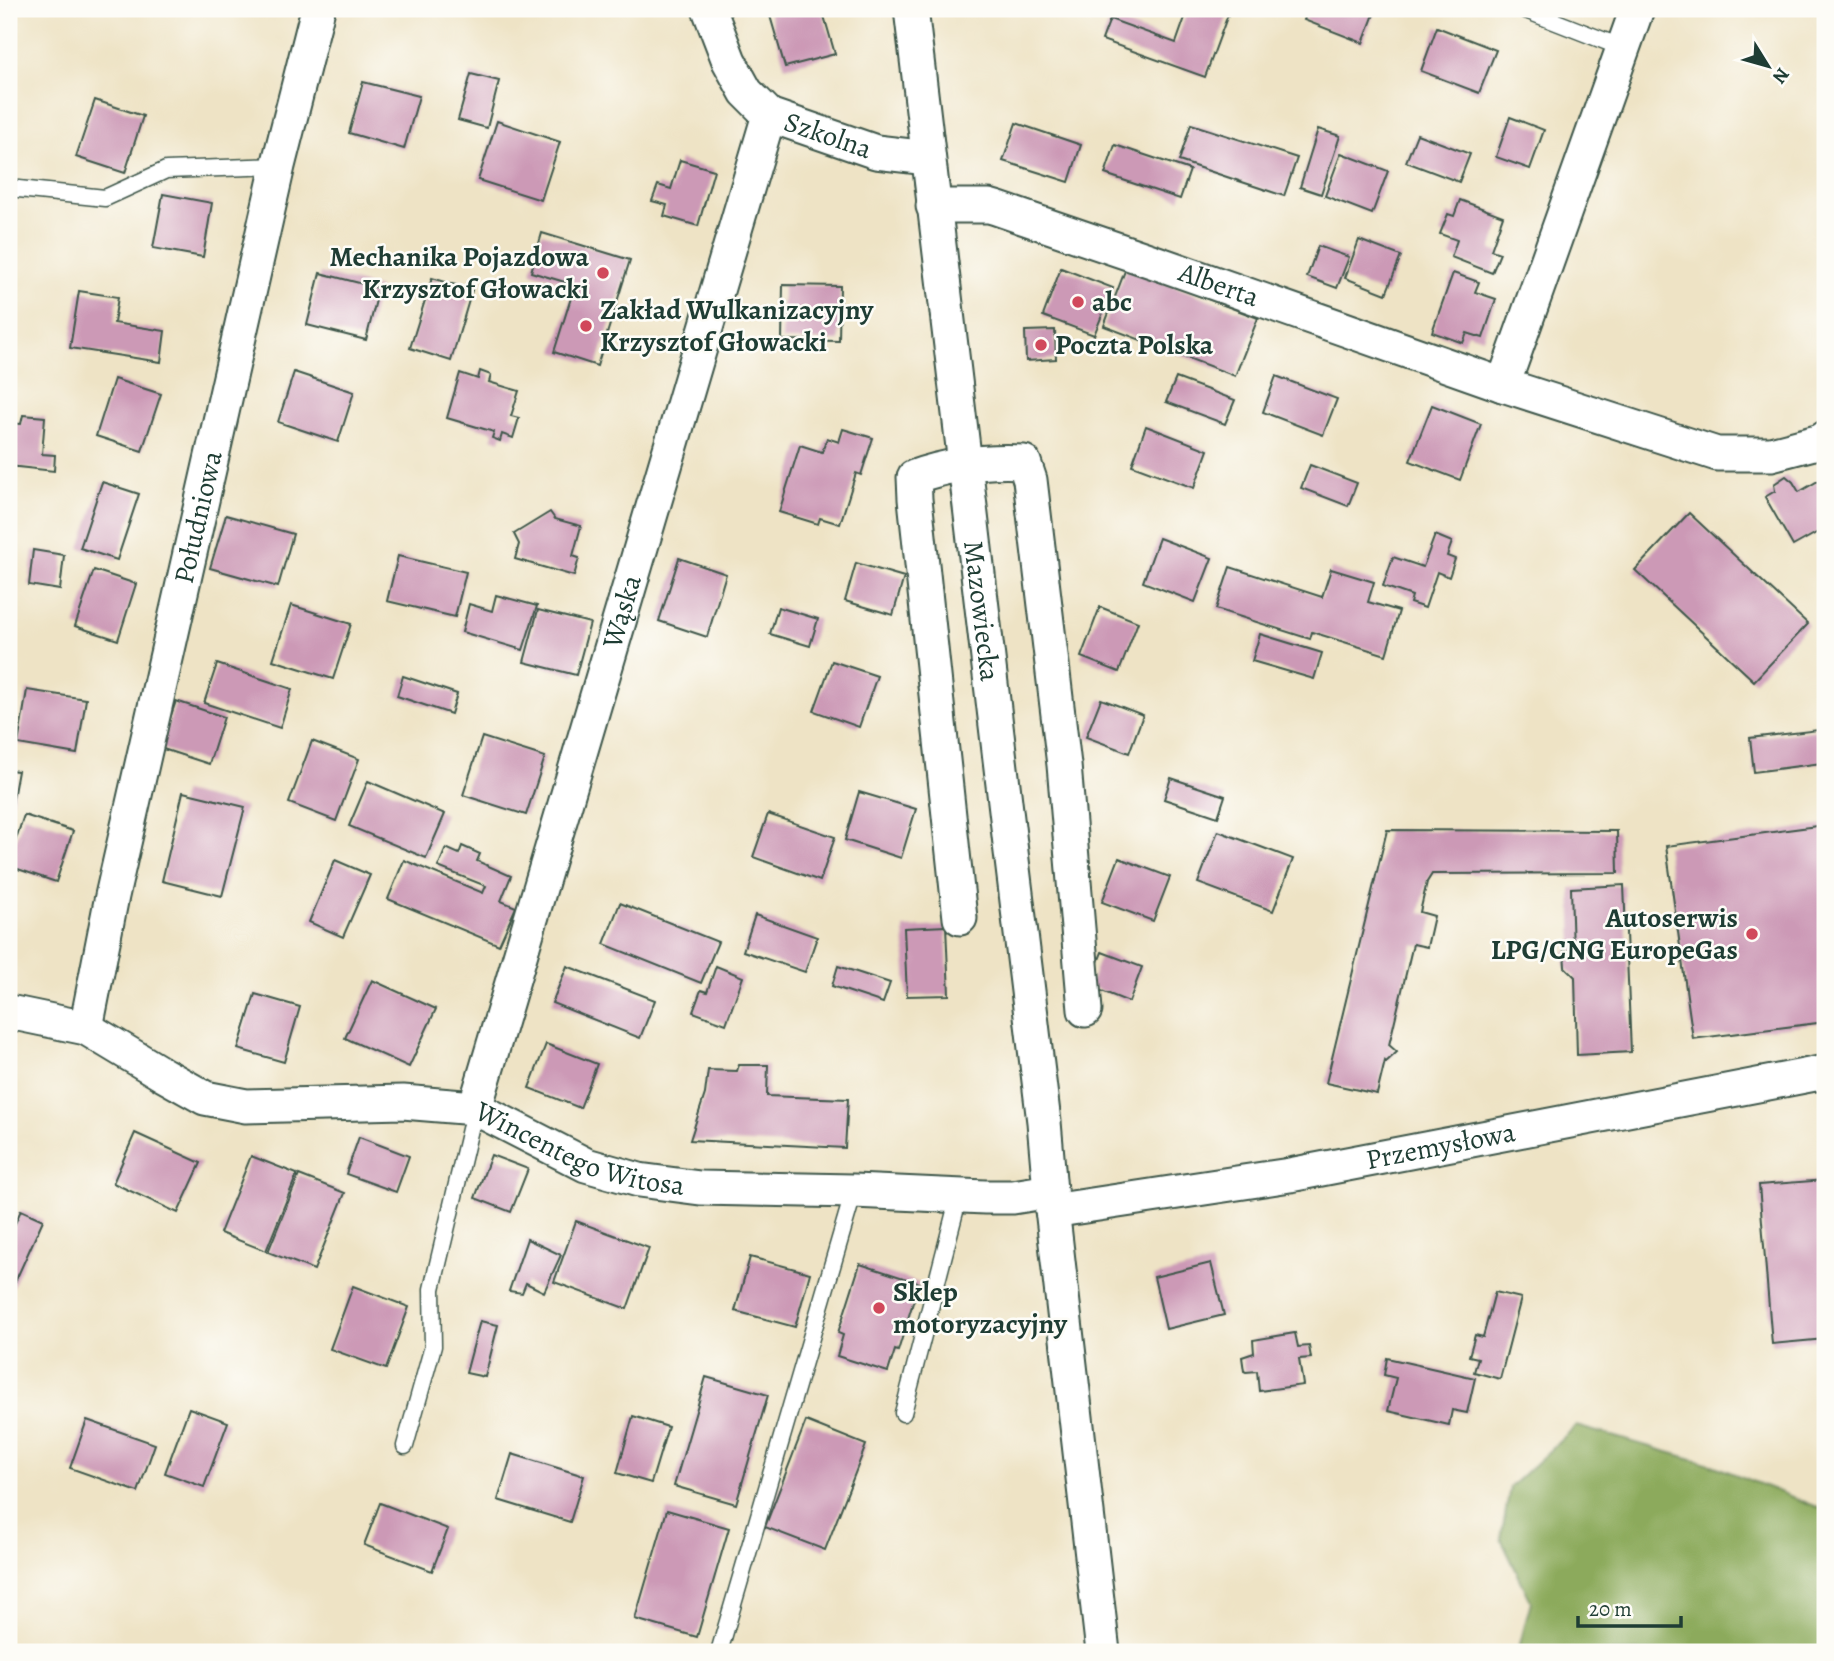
<svg xmlns="http://www.w3.org/2000/svg" width="1834" height="1661" font-family="Alegreya,serif">
  <style>
    .forest { fill: #8caa5c; stroke: #567448; stroke-width: 2 }
    .building { fill: #cc99b6 }
    .lines { fill: none; stroke-linecap: round; stroke-linejoin: round }
    .lane-casing { stroke: #3e564a; stroke-width: 19 }
    .street-casing { stroke: #3e564a; stroke-width: 37 }
    .lane { stroke: #fff; stroke-width: 16 }
    .street { stroke: #fff; stroke-width: 33 }
    .poi-dot { fill: #d1495b; stroke: #fdfcf7; stroke-width: 2.5 }
    .labels { text-anchor: middle; dominant-baseline: central; stroke-width: 5; stroke-linejoin: round; paint-order: stroke }
    .street-label { font-size: 28px; fill: #1f3d34; stroke: #fdfcf7 }
    .poi-label { font-size: 28px; font-weight: bold; fill: #1f3d34; stroke: #fdfcf7; text-anchor: start }
  </style>
  <rect width="100%" height="100%" fill="#fdfcf7"/>
  <filter id="ink" filterUnits="userSpaceOnUse"><feTurbulence type="fractalNoise" baseFrequency=".0143" numOctaves="2"/><feDisplacementMap in="SourceGraphic" scale="14" xChannelSelector="R" yChannelSelector="G"/><feConvolveMatrix kernelMatrix="1 2 1 2 8 2 1 2 1" color-interpolation-filters="sRGB"/></filter>
  <filter id="wash" filterUnits="userSpaceOnUse"><feTurbulence type="fractalNoise" baseFrequency=".00686" numOctaves="4" result="noise"/><feDisplacementMap in="SourceGraphic" scale="28" xChannelSelector="R" yChannelSelector="G"/><feGaussianBlur stdDeviation="1.57" result="paint"/><feColorMatrix in="noise" values="0 0 0 0 0 0 0 0 0 0 0 0 0 0 0 0 0 1.4 0 .05"/><feComposite in="paint" operator="in"/></filter>
  <g filter="url(#wash)">
    <rect width="100%" height="100%" fill="#eee3c5"/>
    <!-- forest -->
    <polygon class="forest" points="1576,1426 1707,1463 1825,1510 1825,1652 1518,1652 1531,1601 1501,1539 1510,1487"/>
    <g id="blocks">
      <!-- building -->
      <g class="building">
        <polygon points="546,9 567,9 565,16"/>
        <polygon points="768,9 822,9 835,54 785,67"/>
        <polygon points="1188,9 1230,9 1205,77 1102,40 1110,19 1176,43"/>
        <polygon points="1308,9 1376,9 1363,43 1304,20"/>
        <polygon points="1437,27 1496,50 1479,93 1421,71"/>
        <polygon points="471,74 499,81 487,128 458,120"/>
        <polygon points="363,82 419,96 404,149 349,133"/>
        <polygon points="95,100 143,116 125,173 76,157"/>
        <polygon points="1510,117 1544,130 1530,169 1496,157"/>
        <polygon points="497,121 560,142 541,200 478,180"/>
        <polygon points="1016,123 1081,145 1069,182 1003,161"/>
        <polygon points="1191,124 1297,158 1284,196 1179,161"/>
        <polygon points="1318,129 1340,136 1321,194 1300,187"/>
        <polygon points="1417,134 1470,154 1459,182 1406,162"/>
        <polygon points="1115,145 1190,170 1180,199 1105,174"/>
        <polygon points="1341,153 1388,171 1372,214 1325,196"/>
        <polygon points="680,160 714,170 698,226 664,216 667,205 652,201 658,185 671,189"/>
        <polygon points="163,194 212,203 203,257 153,248"/>
        <polygon points="1460,200 1503,216 1491,250 1500,253 1492,273 1451,257 1457,240 1440,234 1448,214 1454,216"/>
        <polygon points="542,233 630,260 597,366 554,352 575,285 531,272"/>
        <polygon points="1359,240 1401,256 1386,294 1345,278"/>
        <polygon points="1318,246 1349,257 1337,288 1307,277"/>
        <polygon points="1061,268 1113,288 1094,335 1043,316"/>
        <polygon points="1126,268 1258,318 1235,376 1104,326"/>
        <polygon points="320,273 379,288 366,340 307,325"/>
        <polygon points="1453,273 1479,282 1475,292 1496,299 1483,338 1467,333 1463,343 1432,332"/>
        <polygon points="432,278 472,290 451,361 410,348"/>
        <polygon points="783,285 840,286 839,341 782,340"/>
        <polygon points="79,291 118,297 114,323 165,331 161,362 70,348"/>
        <polygon points="1055,330 1056,359 1026,361 1025,331"/>
        <polygon points="480,371 491,375 489,382 519,391 511,416 519,418 513,438 502,434 500,441 492,438 494,432 447,418 460,373 478,379"/>
        <polygon points="294,372 354,392 338,442 278,422"/>
        <polygon points="1276,376 1337,399 1323,435 1263,412"/>
        <polygon points="1176,378 1235,400 1225,424 1166,402"/>
        <polygon points="114,379 161,394 142,451 96,436"/>
        <polygon points="1432,405 1481,424 1460,480 1410,461"/>
        <polygon points="23,415 45,417 42,454 55,455 54,471 9,466 9,423 21,424"/>
        <polygon points="1146,426 1208,450 1194,488 1132,465"/>
        <polygon points="843,429 873,438 861,475 856,473 840,524 820,518 818,524 779,512 800,445 822,452 827,438 839,442"/>
        <polygon points="1310,465 1357,483 1348,506 1301,488"/>
        <polygon points="1786,476 1793,482 1799,492 1818,481 1825,494 1825,528 1793,546 1765,497 1775,491 1774,484"/>
        <polygon points="102,482 139,494 117,560 80,548"/>
        <polygon points="550,512 555,519 581,526 573,556 579,558 574,576 515,559 519,544 514,534"/>
        <polygon points="1689,513 1808,624 1754,681 1635,570"/>
        <polygon points="226,515 293,534 278,587 210,568"/>
        <polygon points="1435,535 1452,542 1447,556 1455,559 1449,577 1437,572 1425,608 1410,603 1412,596 1383,586 1393,557 1423,567"/>
        <polygon points="1159,538 1212,558 1195,602 1143,582"/>
        <polygon points="33,550 64,555 60,590 29,585"/>
        <polygon points="398,556 466,572 455,617 387,601"/>
        <polygon points="679,558 726,574 707,637 659,621"/>
        <polygon points="856,563 904,577 893,615 845,601"/>
        <polygon points="1230,567 1322,597 1331,569 1374,582 1368,602 1399,611 1386,655 1312,632 1310,639 1216,609"/>
        <polygon points="94,570 136,584 118,640 75,626"/>
        <polygon points="496,595 537,606 523,650 462,632 469,604 492,611"/>
        <polygon points="291,605 351,624 333,679 273,660"/>
        <polygon points="778,607 818,619 810,646 770,634"/>
        <polygon points="1100,607 1138,622 1119,672 1081,657"/>
        <polygon points="538,610 590,623 576,675 524,662"/>
        <polygon points="1260,634 1322,653 1314,679 1252,661"/>
        <polygon points="832,661 877,676 859,727 814,711"/>
        <polygon points="217,664 292,689 280,728 204,703"/>
        <polygon points="403,676 457,694 451,714 397,696"/>
        <polygon points="27,690 86,699 77,754 18,744"/>
        <polygon points="1101,699 1143,715 1129,753 1086,737"/>
        <polygon points="176,701 224,717 209,764 160,748"/>
        <polygon points="1818,730 1822,763 1754,772 1750,738"/>
        <polygon points="482,737 545,757 526,815 463,795"/>
        <polygon points="312,741 359,759 336,821 289,803"/>
        <polygon points="9,770 18,771 12,804 9,803"/>
        <polygon points="1171,778 1225,796 1218,817 1164,799"/>
        <polygon points="368,781 445,814 426,858 349,826"/>
        <polygon points="183,792 245,807 222,896 162,881"/>
        <polygon points="859,792 916,809 901,858 845,840"/>
        <polygon points="768,814 835,837 820,881 753,857"/>
        <polygon points="24,815 73,831 56,882 9,866 9,860"/>
        <polygon points="1825,825 1825,1022 1693,1039 1666,846"/>
        <polygon points="1387,830 1617,831 1618,873 1432,874 1427,882 1420,912 1434,916 1427,947 1413,944 1389,1045 1397,1052 1386,1062 1385,1061 1377,1094 1326,1083"/>
        <polygon points="1218,831 1293,859 1273,911 1198,883"/>
        <polygon points="462,846 480,854 477,861 511,876 501,901 516,907 499,945 388,899 404,860 483,893 486,886 438,867 446,848 459,854"/>
        <polygon points="1119,858 1170,877 1153,921 1102,902"/>
        <polygon points="335,860 370,875 343,937 309,922"/>
        <polygon points="1624,885 1631,1052 1577,1055 1575,977 1565,967 1564,951 1573,951 1571,888"/>
        <polygon points="620,903 718,942 701,983 604,944"/>
        <polygon points="755,915 817,937 805,972 743,951"/>
        <polygon points="946,926 949,995 907,996 904,928"/>
        <polygon points="1102,952 1142,967 1129,1002 1089,986"/>
        <polygon points="567,966 655,1000 640,1038 552,1003"/>
        <polygon points="716,966 743,977 726,1024 693,1012 701,990 707,992"/>
        <polygon points="838,966 890,983 883,1003 832,986"/>
        <polygon points="372,980 436,1009 409,1067 345,1038"/>
        <polygon points="255,994 300,1007 284,1062 238,1049"/>
        <polygon points="546,1044 597,1064 580,1108 529,1088"/>
        <polygon points="739,1065 768,1065 767,1096 848,1099 845,1148 690,1140 705,1094 708,1070 737,1071"/>
        <polygon points="135,1133 201,1163 178,1213 113,1183"/>
        <polygon points="359,1137 409,1156 396,1192 346,1174"/>
        <polygon points="491,1155 528,1169 511,1212 475,1198"/>
        <polygon points="251,1156 297,1174 266,1251 220,1233"/>
        <polygon points="299,1175 345,1193 314,1270 268,1252"/>
        <polygon points="1825,1180 1825,1339 1772,1344 1759,1185"/>
        <polygon points="21,1210 43,1220 11,1291 9,1290 9,1237"/>
        <polygon points="576,1221 649,1248 627,1309 554,1282"/>
        <polygon points="527,1239 561,1255 544,1292 526,1283 522,1293 509,1291"/>
        <polygon points="750,1257 810,1273 795,1327 735,1311"/>
        <polygon points="1211,1263 1224,1315 1166,1329 1154,1277"/>
        <polygon points="860,1264 919,1283 898,1351 895,1350 888,1372 837,1356 843,1335 838,1333"/>
        <polygon points="353,1286 409,1307 386,1369 330,1349"/>
        <polygon points="1495,1292 1521,1298 1500,1379 1474,1372 1478,1358 1469,1356 1475,1335 1483,1337"/>
        <polygon points="480,1321 498,1325 485,1377 466,1373"/>
        <polygon points="1295,1333 1298,1347 1309,1346 1311,1358 1299,1359 1303,1385 1259,1391 1257,1371 1246,1372 1244,1371 1242,1357 1254,1353 1253,1340"/>
        <polygon points="1387,1358 1475,1378 1467,1413 1452,1410 1449,1425 1388,1411 1396,1378 1384,1375"/>
        <polygon points="706,1377 768,1395 736,1504 674,1486"/>
        <polygon points="189,1408 228,1422 204,1487 165,1473"/>
        <polygon points="633,1416 668,1427 651,1483 617,1473"/>
        <polygon points="87,1420 155,1444 138,1492 70,1468"/>
        <polygon points="806,1421 866,1445 825,1550 765,1527"/>
        <polygon points="512,1454 584,1476 570,1522 498,1500"/>
        <polygon points="380,1503 448,1529 432,1571 364,1545"/>
        <polygon points="667,1510 729,1528 697,1637 635,1619"/>
      </g>
    </g>
  </g>
  <g filter="url(#ink)">
    <use href="#blocks" fill-opacity="0" stroke="#3e564a" stroke-width="2"/>
    <g class="lines">
      <defs>
        <g id="lane">
          <polyline points="1523,9 1623,48"/>
          <polyline points="9,188 105,198 166,170 278,166"/>
          <polyline points="903,1413 959,1196"/>
          <polyline points="405,1446 433,1346 432,1289 475,1108"/>
          <polyline points="719,1652 854,1191"/>
        </g>
        <g id="street">
          <path id="s1" d="M709 9 729 61 746 92 769 115 876 152 928 158"/>
          <path id="s2" d="M911 9C952 380 999 751 1044 1122L1050 1191 1103 1652"/>
          <path id="s3" d="M933 206H989L996 208 1166 266 1503 385 1717 454H1771L1821 441 1825 438"/>
          <polyline points="1503,385 1637,9"/>
          <path d="M960 918 915 499 914 477C950 464 986 460 1024 462L1030 480 1064 765 1085 1010"/>
          <path id="s4" d="M9 1012 86 1028 164 1075 205 1098 246 1106 403 1102 475 1108 586 1165 639 1180 700 1188 854 1191 985 1197H1013L1050 1191"/>
          <path id="s5" d="M86 1028 112 896 278 166 318 9"/>
          <path id="s6" d="M475 1108 769 115"/>
          <path id="s7" d="M1052 1211 1290 1175 1825 1072"/>
        </g>
      </defs>
      <!-- lane casing -->
      <use href="#lane" class="lane-casing"/>
      <!-- street casing -->
      <use href="#street" class="street-casing"/>
      <!-- lane -->
      <use href="#lane" class="lane"/>
      <!-- street -->
      <use href="#street" class="street"/>
    </g>
  </g>
  <!-- markers -->
  <g class="poi-dot">
    <circle cx="603" cy="273" r="7"/>
    <circle cx="1078" cy="302" r="7"/>
    <circle cx="586" cy="326" r="7"/>
    <circle cx="1041" cy="345" r="7"/>
    <circle cx="1752" cy="934" r="7"/>
    <circle cx="879" cy="1308" r="7"/>
  </g>
  <g class="labels">
    <!-- street labels -->
    <g class="street-label">
      <text stroke="none"><textPath href="#s1" startOffset="186">Szkolna</textPath></text>
      <text stroke="none"><textPath href="#s3" startOffset="299">Alberta</textPath></text>
      <text stroke="none"><textPath href="#s5" startOffset="523">Południowa</textPath></text>
      <text stroke="none"><textPath href="#s2" startOffset="606">Mazowiecka</textPath></text>
      <text stroke="none"><textPath href="#s6" startOffset="518">Wąska</textPath></text>
      <text stroke="none"><textPath href="#s7" startOffset="394">Przemysłowa</textPath></text>
      <text stroke="none"><textPath href="#s4" startOffset="602">Wincentego Witosa</textPath></text>
    </g>
    <!-- poi labels -->
    <g class="poi-label">
      <text x="589" y="257" text-anchor="end">Mechanika Pojazdowa<tspan x="589" dy="32">Krzysztof Głowacki</tspan></text>
      <text x="1092" y="302">abc</text>
      <text x="600" y="310">Zakład Wulkanizacyjny<tspan x="600" dy="32">Krzysztof Głowacki</tspan></text>
      <text x="1055" y="345">Poczta Polska</text>
      <text x="1738" y="918" text-anchor="end">Autoserwis<tspan x="1738" dy="32">LPG/CNG EuropeGas</tspan></text>
      <text x="893" y="1292">Sklep<tspan x="893" dy="32">motoryzacyjny</tspan></text>
    </g>
  </g>
  <!-- margin -->
  <rect width="1834" height="1661" fill="none" stroke="#fdfcf7" stroke-width="35"/>
  <!-- north arrow -->
  <g transform="translate(1768 66) rotate(127)" stroke="#fdfcf7" stroke-width="5" paint-order="stroke">
  <path d="M0-5L12 26L0 18L-12 26Z" fill="#1f3d34"/>
  <text y="-10" font-size="19" font-weight="bold" text-anchor="middle" fill="#1f3d34">N</text>
  </g>
  <!-- scale -->
  <path d="M1578 1616v10h103v-10" fill="none" stroke="#1f3d34" stroke-width="3.5"/>
  <text x="1589" y="1616" font-size="21" fill="#1f3d34" stroke="#fdfcf7" stroke-width="5" paint-order="stroke">20 m</text>
</svg>
